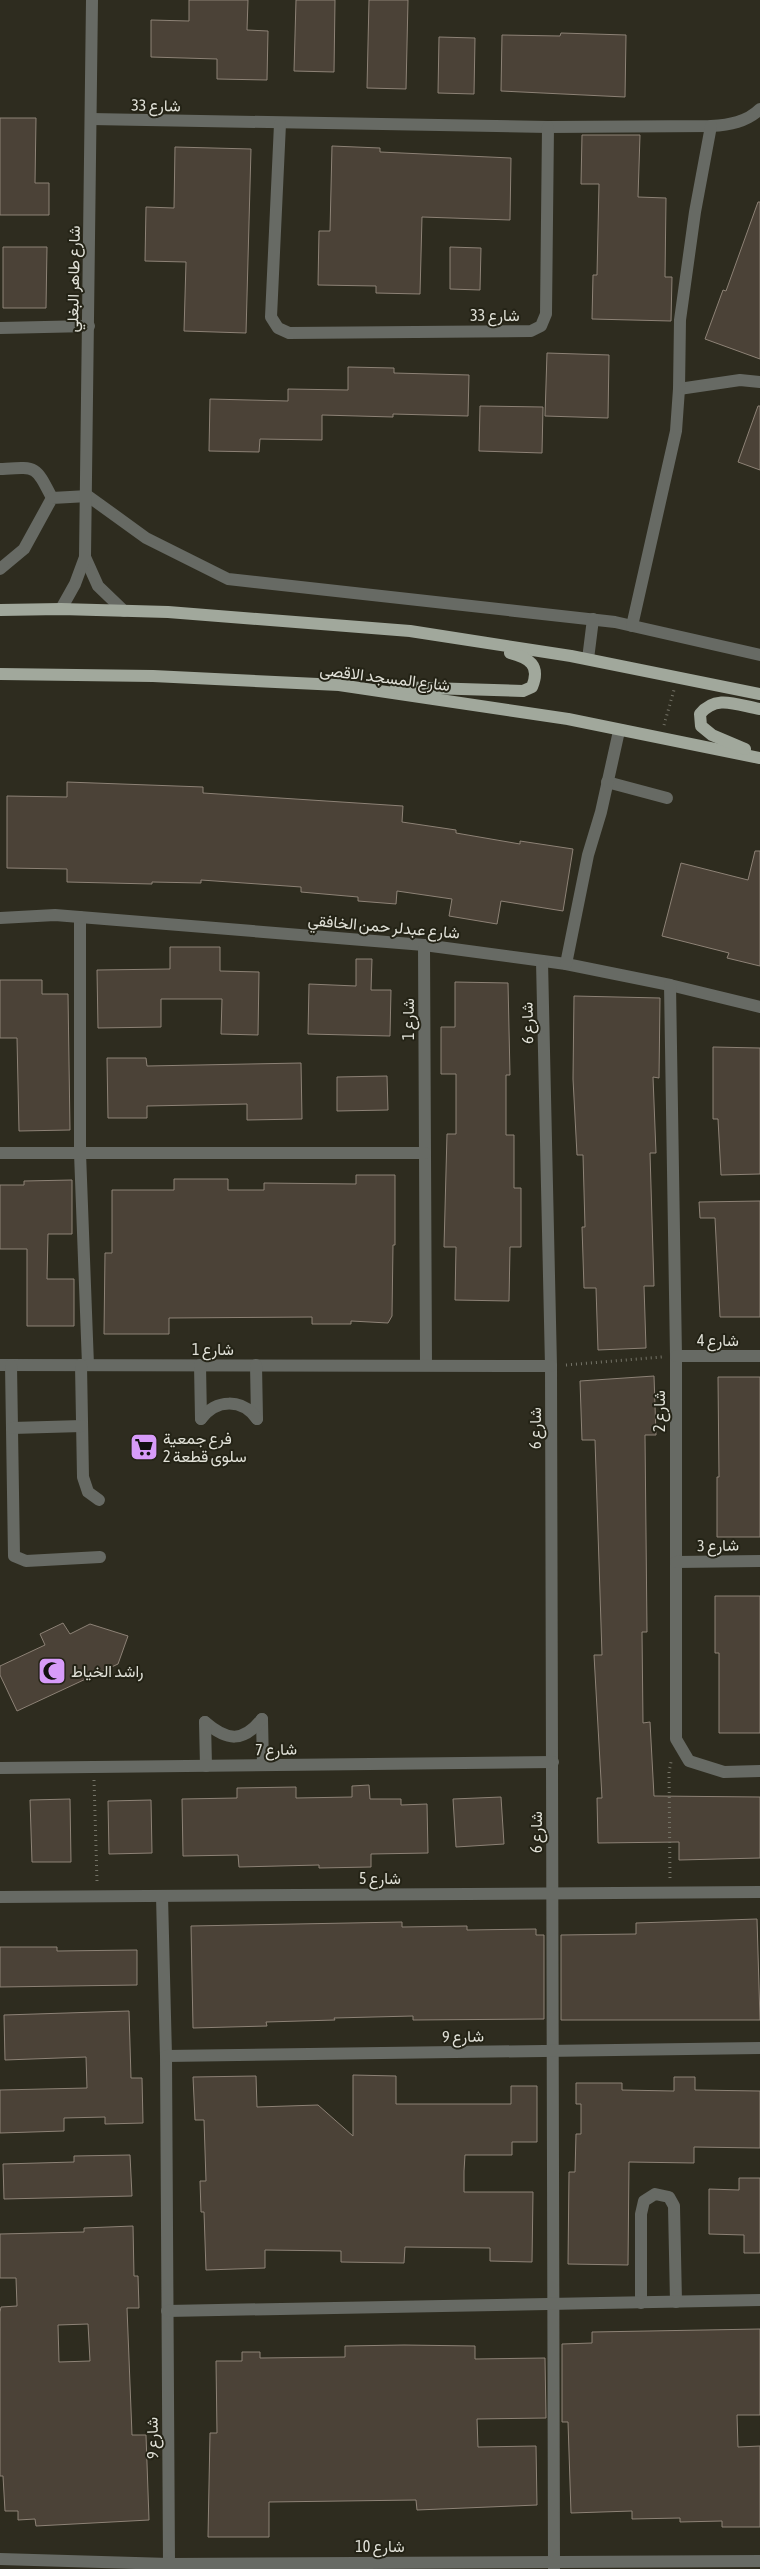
<svg xmlns="http://www.w3.org/2000/svg" width="760" height="2569" font-family="'Asap Condensed',Vazirmatn,sans-serif">
  <style>
    .building { fill: #4b4237; stroke: #8d8276; fill-rule: evenodd }
    .lines { fill: none; stroke-linecap: round; stroke-linejoin: round }
    .path { stroke: #747367; stroke-width: 3; stroke-dasharray: 1 4; stroke-linecap: butt }
    .minor { stroke: #676a64; stroke-width: 12 }
    .major { stroke: #a1a89c; stroke-width: 12 }
    .labels { text-anchor: middle; dominant-baseline: central; stroke-width: 4; stroke-linejoin: round; paint-order: stroke }
    .street-label { font-size: 16px; fill: #e1e1d8; stroke: #242316 }
    .poi-label { font-size: 16px; fill: #e1e1d8; stroke: #242316; text-anchor: start }
  </style>
  <rect width="100%" height="100%" fill="#2e2c1f"/>
  <!-- building -->
  <g class="building">
    <polygon points="189,0 248,0 247,30 268,31 267,80 217,79 217,59 151,57 151,20 189,21"/>
    <polygon points="296,0 335,0 334,72 294,71"/>
    <polygon points="369,0 408,0 406,89 367,88"/>
    <polygon points="561,33 626,35 625,97 501,91 502,35 560,36"/>
    <polygon points="439,37 475,38 474,94 438,93"/>
    <polygon points="0,118 36,118 35,183 49,183 49,215 0,215"/>
    <polygon points="582,135 640,135 638,197 666,198 665,277 672,277 671,321 592,319 593,275 597,275 599,184 581,184"/>
    <polygon points="332,146 380,148 380,152 511,158 510,220 422,217 420,294 376,293 376,286 318,285 319,231 330,231"/>
    <polygon points="175,147 251,149 246,333 184,331 186,262 145,261 146,207 174,208"/>
    <polygon points="758,202 760,202 760,359 705,339 723,290 726,291"/>
    <polygon points="3,247 47,247 46,308 3,308"/>
    <polygon points="450,247 481,248 480,290 450,289"/>
    <polygon points="547,353 609,355 608,418 545,416"/>
    <polygon points="348,367 394,368 394,373 469,375 468,416 393,414 393,417 322,415 322,440 260,439 259,452 209,451 210,399 288,401 288,389 348,390"/>
    <polygon points="480,406 543,407 542,453 479,451"/>
    <polygon points="758,406 760,406 760,470 738,462"/>
    <polygon points="67,782 203,787 203,793 403,806 402,822 456,830 456,833 520,844 520,841 573,849 563,911 501,901 497,924 449,916 452,899 397,891 396,904 358,901 358,897 301,892 301,887 201,880 201,883 152,882 152,884 67,882 67,869 7,868 7,796 67,797"/>
    <polygon points="755,851 760,851 760,966 727,958 729,953 662,936 681,863 748,880"/>
    <polygon points="170,947 220,947 220,971 259,972 258,1035 221,1034 222,999 161,999 161,1027 98,1028 97,970 170,969"/>
    <polygon points="356,959 372,959 371,990 391,990 390,1036 308,1034 309,984 356,986"/>
    <polygon points="0,980 42,980 42,994 68,994 70,1130 19,1131 17,1038 0,1038"/>
    <polygon points="455,982 508,983 510,1075 506,1075 506,1135 514,1135 514,1188 521,1188 521,1247 510,1247 509,1301 455,1300 456,1247 444,1247 447,1134 456,1134 456,1074 441,1074 441,1027 455,1027"/>
    <polygon points="574,996 660,998 659,1078 653,1077 656,1153 650,1153 654,1286 644,1286 646,1348 598,1350 596,1288 584,1288 582,1227 585,1227 583,1155 577,1155 573,1079"/>
    <polygon points="713,1047 760,1048 760,1174 721,1175 718,1119 713,1119"/>
    <polygon points="107,1058 146,1058 147,1066 301,1063 302,1119 247,1120 247,1104 147,1106 147,1118 108,1118"/>
    <polygon points="387,1076 388,1110 337,1111 337,1077"/>
    <polygon points="356,1175 395,1175 395,1245 393,1245 392,1316 388,1323 351,1321 351,1324 312,1324 312,1317 169,1318 169,1334 104,1334 105,1253 112,1253 112,1190 174,1190 174,1179 228,1179 228,1190 264,1190 264,1183 356,1184"/>
    <polygon points="72,1180 72,1234 48,1234 47,1279 74,1279 74,1326 27,1326 27,1249 0,1249 0,1185 24,1185 24,1181"/>
    <polygon points="760,1201 760,1317 720,1317 715,1218 700,1218 699,1202"/>
    <polygon points="654,1376 656,1435 645,1435 647,1632 642,1632 643,1723 650,1722 654,1796 760,1797 760,1858 679,1860 679,1842 598,1843 597,1798 602,1798 594,1655 602,1655 595,1440 582,1440 580,1381"/>
    <polygon points="718,1377 760,1377 760,1537 717,1537 717,1477 719,1477"/>
    <polygon points="715,1596 760,1596 760,1733 719,1733 719,1653 715,1653"/>
    <polygon points="63,1623 70,1634 90,1624 128,1636 118,1664 17,1711 0,1675 0,1666 45,1645 40,1634"/>
    <polygon points="369,1785 370,1799 401,1799 401,1805 427,1804 428,1853 371,1854 371,1867 319,1868 319,1865 239,1867 238,1855 183,1856 182,1799 237,1798 237,1788 296,1787 296,1798 352,1797 352,1786"/>
    <polygon points="501,1797 504,1844 456,1847 453,1799"/>
    <polygon points="70,1799 71,1862 32,1862 30,1800"/>
    <polygon points="151,1800 152,1853 109,1854 108,1801"/>
    <polygon points="757,1919 760,2020 561,2020 561,1935 636,1934 636,1923"/>
    <polygon points="402,1922 402,1927 467,1926 467,1930 536,1929 536,1935 544,1935 544,2019 413,2020 413,2016 334,2018 335,2020 266,2022 267,2026 193,2028 191,1926"/>
    <polygon points="0,1947 57,1947 57,1951 137,1950 137,1985 0,1987"/>
    <polygon points="129,2011 131,2078 142,2078 143,2123 105,2124 105,2117 64,2118 64,2131 0,2133 0,2090 87,2088 86,2057 5,2060 4,2015"/>
    <polygon points="353,2075 396,2076 396,2104 511,2104 511,2086 537,2086 537,2142 512,2142 512,2155 465,2155 464,2171 464,2192 533,2192 532,2262 490,2261 490,2248 405,2247 404,2263 341,2262 341,2251 265,2250 265,2268 206,2270 204,2212 201,2212 200,2181 206,2181 204,2120 195,2120 193,2077 256,2076 257,2107 318,2105 353,2136"/>
    <polygon points="674,2077 695,2077 695,2090 760,2091 760,2148 694,2147 694,2163 629,2162 628,2265 568,2264 569,2172 575,2172 576,2134 581,2134 581,2104 576,2104 576,2083 622,2083 622,2090 674,2091"/>
    <polygon points="130,2155 132,2196 4,2199 3,2164 74,2162 74,2156"/>
    <polygon points="739,2178 760,2178 760,2253 744,2253 744,2235 709,2234 709,2189 739,2190"/>
    <path d="M133 2226 134 2276H138L139 2308H127L132 2435H146L149 2520 36 2526 35 2519 18 2520V2511H5L3 2476H0V2312L1 2307 17 2306 16 2278H0V2234L84 2232V2228ZM88 2324 90 2361 59 2362 58 2325Z"/>
    <polygon points="760,2329 760,2415 737,2415 738,2447 760,2446 760,2527 722,2527 722,2521 680,2522 680,2518 632,2519 632,2511 571,2513 568,2422 562,2422 562,2344 592,2343 592,2332"/>
    <polygon points="404,2345 475,2346 475,2359 545,2358 546,2418 477,2419 478,2447 536,2446 537,2505 417,2510 416,2500 269,2502 269,2537 208,2537 210,2433 217,2433 216,2361 242,2361 242,2352 260,2352 260,2358 345,2357 345,2346"/>
  </g>
  <g class="lines">
    <!-- path -->
    <g class="path">
      <polyline points="664,725 674,690"/>
      <polyline points="566,1365 662,1357"/>
      <polyline points="94,1780 97,1881"/>
      <polyline points="670,1878 669,1772 671,1762"/>
    </g>
    <!-- minor -->
    <g class="minor">
      <path d="M91 119 548 127 711 126C729 125 747 122 760 109"/>
      <polyline points="280,124 271,317 278,328 289,333 531,331 541,326 546,314 548,127"/>
      <polyline points="0,328 89,326"/>
      <polyline points="679,389 740,380 760,382"/>
      <path d="M0 469C37 467 35 465 52 498"/>
      <polyline points="85,557 98,586 124,611"/>
      <polyline points="0,569 24,549 52,498 88,496 146,538 228,579 615,622 760,655"/>
      <polyline points="61,609 75,584 85,557 92,0"/>
      <polyline points="632,626 676,431 679,389 680,320 695,212 711,126"/>
      <polyline points="588,659 593,619"/>
      <polyline points="607,782 667,798"/>
      <polyline points="80,917 80,1153 88,1365"/>
      <polyline points="0,918 55,915 424,945 566,964 670,985 760,1007"/>
      <polyline points="424,945 426,1364"/>
      <polyline points="542,961 551,1366 554,2569"/>
      <polyline points="566,964 588,855 601,812 619,731"/>
      <polyline points="670,985 676,1356 676,1739 689,1761 724,1772 760,1771"/>
      <polyline points="0,1153 425,1153"/>
      <polyline points="676,1356 760,1356"/>
      <polyline points="0,1365 551,1366"/>
      <polyline points="11,1365 14,1556 26,1561 100,1557"/>
      <polyline points="81,1365 83,1477 88,1492 99,1500"/>
      <polyline points="200,1365 201,1419"/>
      <polyline points="256,1365 257,1419"/>
      <path d="M201 1419C216 1399 242 1398 257 1419"/>
      <polyline points="12,1428 82,1426"/>
      <polyline points="676,1562 760,1561"/>
      <polyline points="262,1719 263,1765"/>
      <path d="M205 1722C227 1741 243 1743 262 1719"/>
      <polyline points="205,1722 206,1766"/>
      <polyline points="0,1768 553,1762"/>
      <polyline points="162,1896 166,2056 169,2564"/>
      <polyline points="0,1897 760,1892"/>
      <polyline points="166,2056 760,2048"/>
      <polyline points="641,2303 641,2214 644,2201 655,2194 669,2197 674,2206 676,2302"/>
      <polyline points="167,2311 760,2300"/>
      <polyline points="0,2559 169,2564 760,2561"/>
    </g>
    <!-- major -->
    <g class="major">
      <polyline points="0,610 61,609 168,612 410,631 571,656 760,694"/>
      <polyline points="0,674 153,676 339,685 568,719 760,758"/>
      <path d="M396 687 523 691 532 687C541 665 529 658 510 653"/>
      <path d="M745 749 712 735 701 726 700 714C716 694 737 705 760 709"/>
    </g>
  </g>
  <!-- icons -->
  <defs>
    <symbol id="supermarket-square" viewBox="-11 -11 22 22"><rect x="-9" y="-9" width="18" height="18" rx="4" fill="#d79bf9" stroke="#242316"/><path d="M-6-5.5h2.5l.6 2H6L4.5 2H-2.5L-4.4-4H-6ZM-1.5 3.2a1.3 1.3 0 1 0 .1 0ZM3 3.2a1.3 1.3 0 1 0 .1 0Z" fill="#111"/></symbol>
    <symbol id="mosque-square" viewBox="-11 -11 22 22"><rect x="-9" y="-9" width="18" height="18" rx="4" fill="#d79bf9" stroke="#242316"/><path d="M3.5-4.9A6 6 0 1 0 3.5 4.9A5 5 0 1 1 3.5-4.9Z" fill="#111"/></symbol>
  </defs>
  <g fill-rule="evenodd">
    <use href="#supermarket-square" x="128" y="1431" width="32" height="32"/>
    <use href="#mosque-square" x="36" y="1655" width="32" height="32"/>
  </g>
  <g class="labels">
    <!-- street labels -->
    <g class="street-label">
      <text transform="translate(156 105) rotate(1)">شارع 33</text>
      <text transform="translate(73 279) rotate(-89)">شارع طاهر البغلي</text>
      <text x="495" y="315">شارع 33</text>
      <text transform="translate(385 677) rotate(7)">شارع المسجد الاقصى</text>
      <text transform="translate(384 926) rotate(5)">شارع عبدلر حمن الخافقي</text>
      <text transform="translate(408 1019) rotate(-90)">شارع 1</text>
      <text transform="translate(527 1023) rotate(-91)">شارع 6</text>
      <text x="718" y="1340">شارع 4</text>
      <text x="213" y="1349">شارع 1</text>
      <text transform="translate(659 1411) rotate(-90)">شارع 2</text>
      <text transform="translate(535 1428) rotate(-90)">شارع 6</text>
      <text transform="translate(718 1545) rotate(-1)">شارع 3</text>
      <text transform="translate(276 1749) rotate(-1)">شارع 7</text>
      <text transform="translate(536 1832) rotate(-90)">شارع 6</text>
      <text x="380" y="1878">شارع 5</text>
      <text transform="translate(463 2036) rotate(-1)">شارع 9</text>
      <text transform="translate(152 2438) rotate(-91)">شارع 9</text>
      <text x="380" y="2546">شارع 10</text>
    </g>
    <!-- poi labels -->
    <g class="poi-label">
      <text x="163" y="1438">فرع جمعية<tspan x="163" dy="18">سلوى قطعة 2</tspan></text>
      <text x="71" y="1671">راشد الخياط</text>
    </g>
  </g>
</svg>
